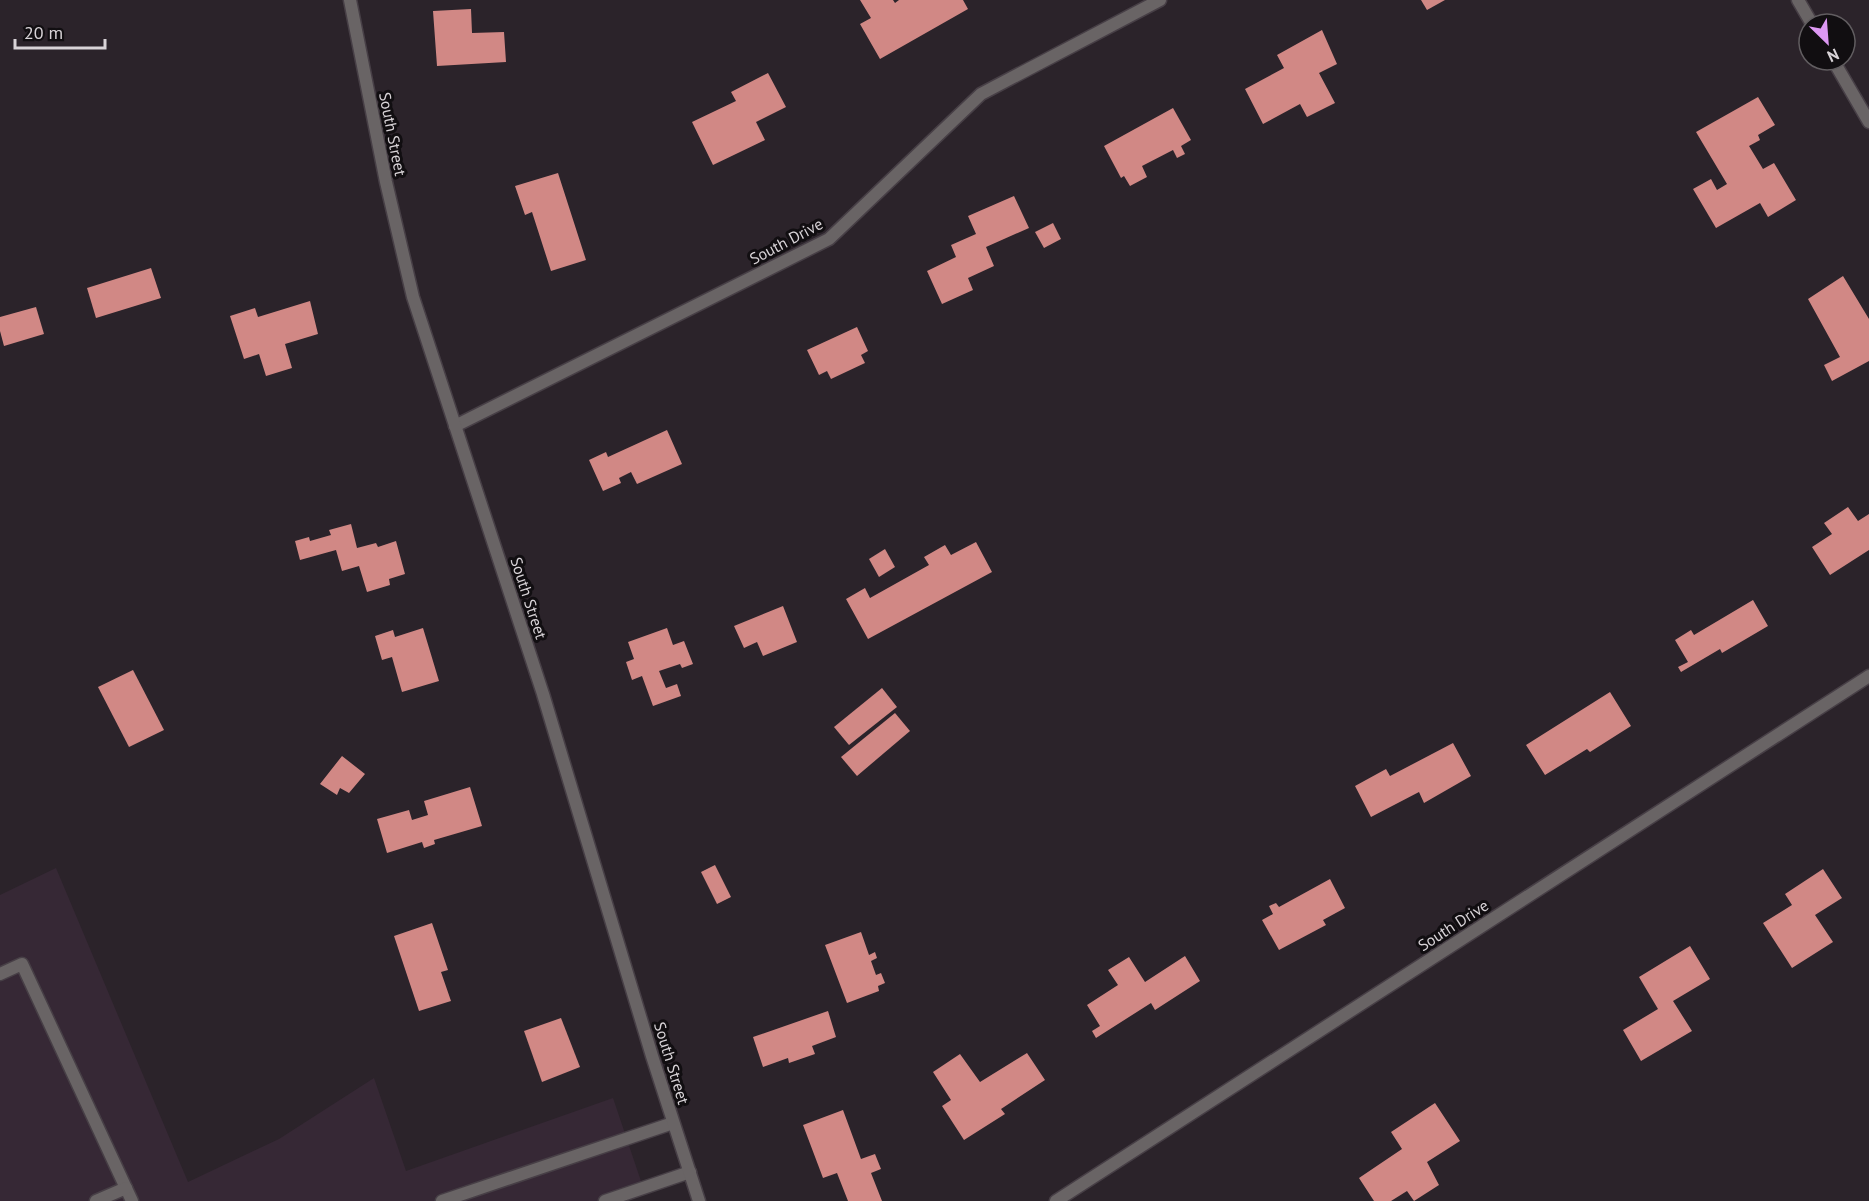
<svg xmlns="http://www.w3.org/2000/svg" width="1869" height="1201" font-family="'PT Sans',sans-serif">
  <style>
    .education { fill: #362835 }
    .building { fill: #d18885 }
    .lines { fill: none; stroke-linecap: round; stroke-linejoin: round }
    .service-casing { stroke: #473f46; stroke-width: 15 }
    .minor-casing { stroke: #473f46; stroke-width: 15 }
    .tertiary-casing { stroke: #473f46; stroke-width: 15 }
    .service { stroke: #696465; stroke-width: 12 }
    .minor { stroke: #696465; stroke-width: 12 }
    .tertiary { stroke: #696465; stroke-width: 12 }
    .labels { text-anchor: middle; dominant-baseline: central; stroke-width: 6; stroke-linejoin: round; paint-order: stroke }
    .street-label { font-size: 16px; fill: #d8d3d7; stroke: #110e11 }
  </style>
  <rect width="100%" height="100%" fill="#2b232a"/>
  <!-- education -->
  <polygon class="education" points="56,868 188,1182 279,1139 374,1078 406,1171 613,1098 645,1193 626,1201 0,1201 0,895"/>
  <!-- building -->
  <g class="building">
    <polygon points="860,0 893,0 895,3 899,0 963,0 968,9 880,59 860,24 871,18"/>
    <polygon points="1421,0 1445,0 1427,10"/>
    <polygon points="471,9 472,33 504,32 506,62 437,66 433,11"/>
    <polygon points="1322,30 1337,64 1319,73 1335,103 1307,117 1300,104 1263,124 1245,89 1284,68 1277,55"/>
    <polygon points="768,73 786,107 756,122 765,140 713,165 692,122 736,101 731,92"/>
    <polygon points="1758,97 1775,125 1758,135 1760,140 1749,146 1763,169 1774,163 1796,200 1768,217 1760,203 1716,228 1693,189 1711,179 1717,190 1727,184 1696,132"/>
    <polygon points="1173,108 1191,140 1181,146 1185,154 1177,158 1173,150 1142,166 1147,177 1130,186 1124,176 1121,178 1104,146"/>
    <polygon points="558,173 586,260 551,271 532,212 525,215 515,186"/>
    <polygon points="1014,196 1029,228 986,247 994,266 968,278 973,290 942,304 927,271 956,257 951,245 976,234 968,216"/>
    <polygon points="1053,223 1061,239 1044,248 1035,232"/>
    <polygon points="151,268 161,298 96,318 87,288"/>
    <polygon points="1843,276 1869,319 1869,361 1832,381 1824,365 1840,357 1808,299"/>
    <polygon points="310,301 318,334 285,344 292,368 266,376 259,354 244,359 230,316 255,308 258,317"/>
    <polygon points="36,307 44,334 4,346 0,331 0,317"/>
    <polygon points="857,327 868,351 861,355 865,363 831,379 827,371 819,375 807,350"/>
    <polygon points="667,430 682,464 637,484 631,472 619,478 621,483 603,491 589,460 606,452 608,457"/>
    <polygon points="1848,507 1858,521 1869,514 1869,550 1830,575 1812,547 1832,534 1824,523"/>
    <polygon points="351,524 357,548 376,543 378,547 396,541 405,574 389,579 390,585 367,592 359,566 342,571 336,550 300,560 295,541 309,537 310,541 331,535 329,530"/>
    <polygon points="976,542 992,572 868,639 846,599 865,588 870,598 929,565 924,557 945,545 951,555"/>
    <polygon points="885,549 895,567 879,577 869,559"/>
    <polygon points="1753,600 1768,626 1722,653 1720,649 1681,672 1678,667 1688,662 1675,640 1691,630 1694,635"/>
    <polygon points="783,606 797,642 763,656 757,642 744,648 734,626"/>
    <polygon points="423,628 439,681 402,692 392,657 382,660 375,636 393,630 395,637"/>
    <polygon points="667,628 673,645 684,641 693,664 682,668 680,664 659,671 666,688 677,684 681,696 653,706 642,676 632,680 626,662 634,659 628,642"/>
    <polygon points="133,670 164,730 129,747 98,687"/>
    <polygon points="882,688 897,707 849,745 834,727"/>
    <polygon points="1610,692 1631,726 1590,752 1587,749 1545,775 1526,745"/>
    <polygon points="895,713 910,731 857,776 841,757"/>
    <polygon points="1453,743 1471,776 1424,803 1419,792 1371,817 1355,786 1386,769 1390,776"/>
    <polygon points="342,756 365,774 349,793 340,788 337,795 320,784"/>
    <polygon points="470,787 482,826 434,840 435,844 424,848 422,842 387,853 377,819 409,810 412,820 428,815 424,801"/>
    <polygon points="715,865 731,897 717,904 701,872"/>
    <polygon points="1823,869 1842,898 1815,915 1833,942 1792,968 1763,923 1792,905 1785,894"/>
    <polygon points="1330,879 1345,908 1323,920 1326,925 1279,950 1262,920 1273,914 1269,906 1276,903 1279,907"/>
    <polygon points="432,923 448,970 441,972 451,1001 419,1011 394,936"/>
    <polygon points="861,932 869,955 875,952 877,958 871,961 876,975 881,973 885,983 878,986 879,991 847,1003 825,945"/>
    <polygon points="1690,946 1710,979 1673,1001 1692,1031 1641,1061 1623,1030 1658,1009 1639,977"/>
    <polygon points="1185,956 1200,981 1155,1010 1151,1003 1096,1038 1092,1031 1100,1026 1087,1005 1118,985 1108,970 1129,957 1145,982"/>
    <polygon points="828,1011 836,1037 812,1046 815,1054 789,1063 788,1058 763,1067 753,1037"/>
    <polygon points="561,1018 580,1067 542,1082 524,1031"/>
    <polygon points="1027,1053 1045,1080 1001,1109 1005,1114 964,1140 942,1106 951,1100 933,1072 960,1054 980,1082"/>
    <polygon points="1435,1103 1460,1141 1427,1162 1439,1185 1414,1201 1407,1191 1391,1201 1374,1201 1359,1178 1402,1149 1391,1132"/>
    <polygon points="843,1110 861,1159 875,1154 881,1169 871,1173 882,1201 848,1201 837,1173 823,1178 803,1125"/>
  </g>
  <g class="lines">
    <defs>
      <g id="service">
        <polyline points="0,974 22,964 132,1201"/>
        <polyline points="96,1201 126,1188"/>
        <polyline points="442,1201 673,1123"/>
        <polyline points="605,1201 690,1172"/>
      </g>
      <g id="minor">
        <polyline points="1798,0 1812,24"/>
        <polyline points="1833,60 1869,122"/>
        <polyline points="455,426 829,239 981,94 1160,0"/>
        <polyline points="1056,1201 1869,676"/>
      </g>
      <polyline id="tertiary" points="350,0 386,182 413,297 543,694 652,1056 699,1201"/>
    </defs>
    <!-- service casing -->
    <use href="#service" class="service-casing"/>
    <!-- minor casing -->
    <use href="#minor" class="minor-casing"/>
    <!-- tertiary casing -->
    <use href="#tertiary" class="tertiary-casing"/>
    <!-- service -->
    <use href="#service" class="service"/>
    <!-- minor -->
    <use href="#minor" class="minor"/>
    <!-- tertiary -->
    <use href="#tertiary" class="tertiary"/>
  </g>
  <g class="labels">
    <!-- street labels -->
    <g class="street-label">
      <text transform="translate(393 134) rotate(79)">South Street</text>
      <text transform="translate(786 241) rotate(-28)">South Drive</text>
      <text transform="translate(529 598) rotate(72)">South Street</text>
      <text transform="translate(1453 925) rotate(-33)">South Drive</text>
      <text transform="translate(672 1063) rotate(73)">South Street</text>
    </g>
  </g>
  <!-- north arrow -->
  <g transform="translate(1827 42) rotate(155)"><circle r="28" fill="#110e11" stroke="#615d60" stroke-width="1.5"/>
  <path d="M0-4.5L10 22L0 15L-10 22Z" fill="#dd98f3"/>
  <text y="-9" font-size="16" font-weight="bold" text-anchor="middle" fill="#d8d3d7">N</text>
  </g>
  <!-- scale -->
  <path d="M15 39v9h90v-9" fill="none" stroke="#d8d3d7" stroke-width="3"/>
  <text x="24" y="39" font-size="18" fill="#d8d3d7" stroke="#110e11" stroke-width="4.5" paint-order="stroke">20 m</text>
</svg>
